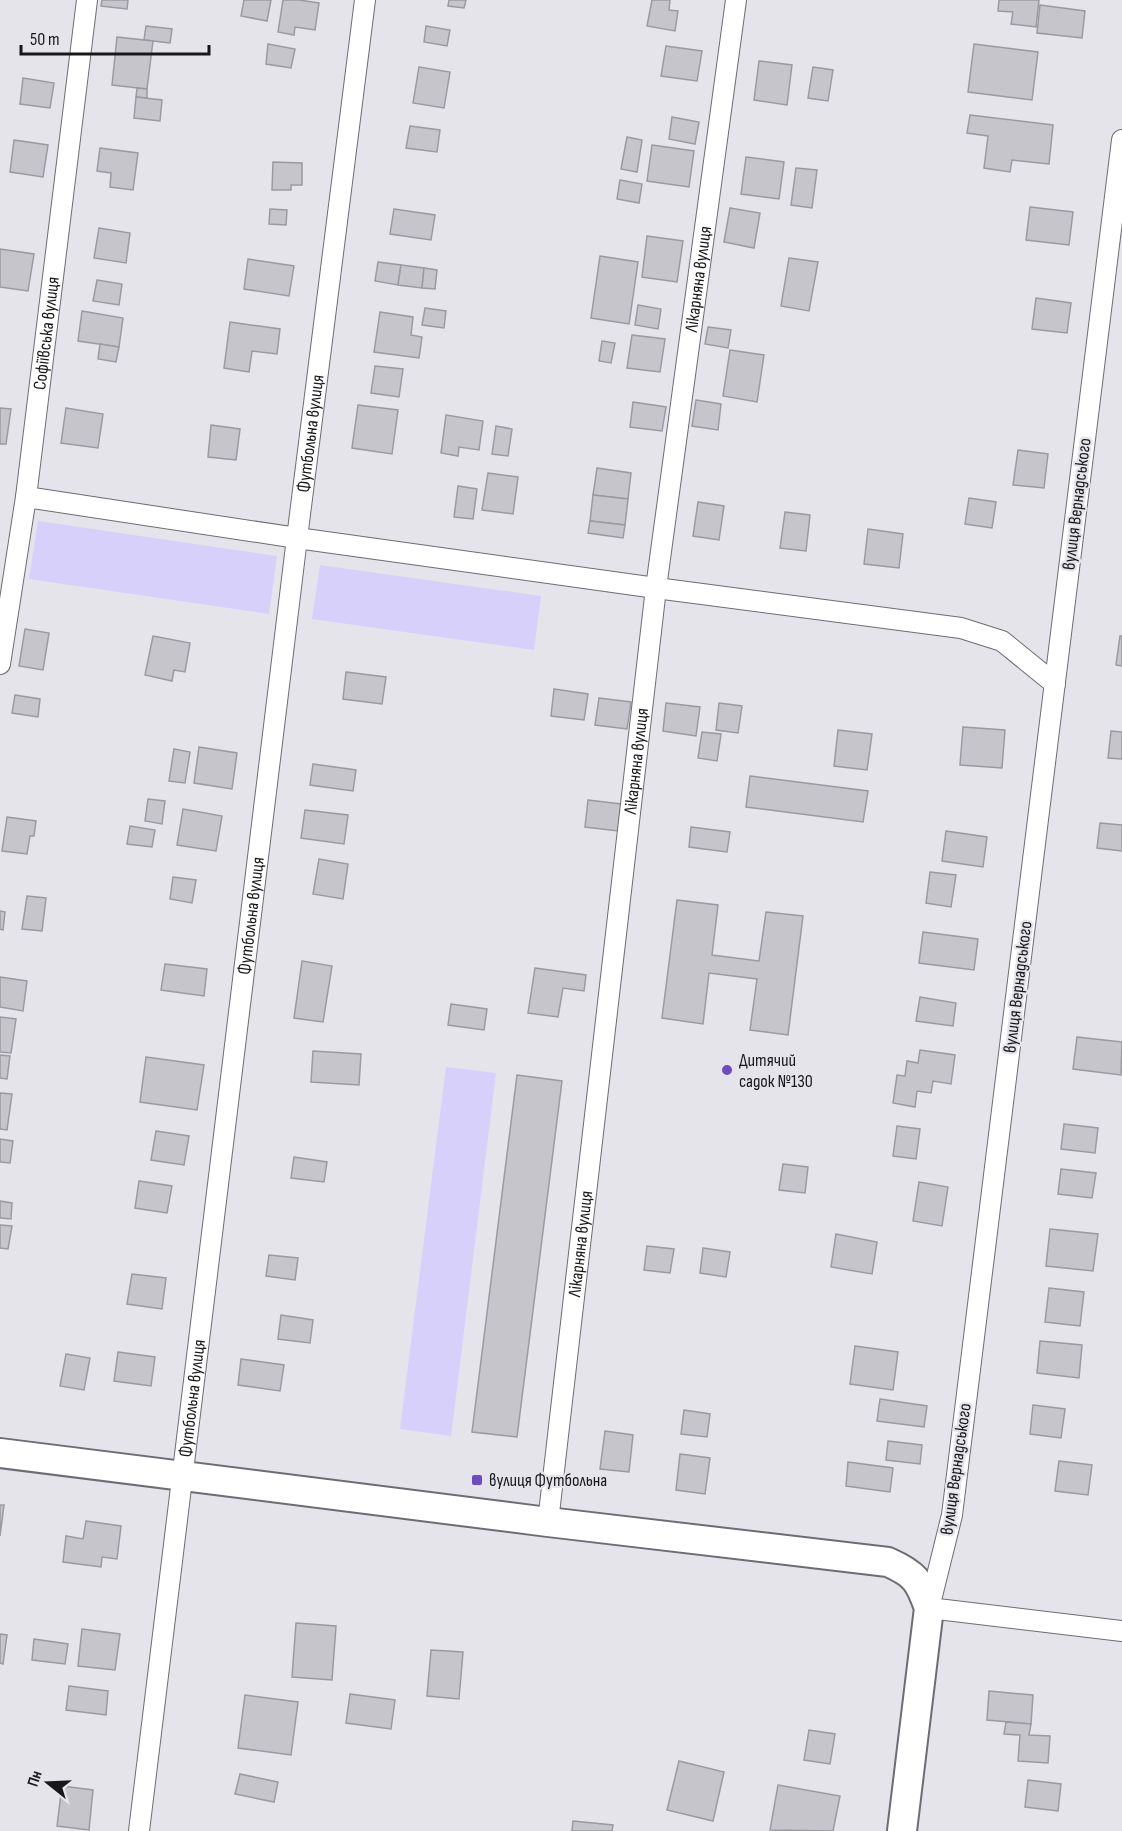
<svg xmlns="http://www.w3.org/2000/svg" width="1122" height="1831" font-family="'Sofia Sans Condensed',sans-serif">
  <style>
    .green { fill: #d6d0fa }
    .building { fill: #c6c5cc; stroke: #9b9aa1; stroke-width: 1.5 }
    .lines { fill: none; stroke-linecap: round; stroke-linejoin: round }
    .street-casing { stroke: #6d6c73; stroke-width: 22 }
    .secondary-casing { stroke: #6d6c73; stroke-width: 32 }
    .street { stroke: #fff; stroke-width: 20 }
    .secondary { stroke: #fff; stroke-width: 28 }
    .poi-dot { fill: #6d4bc4; stroke: #e5e4eb; stroke-width: 2 }
    .labels { text-anchor: middle; dominant-baseline: central; stroke-width: 4.5; stroke-linejoin: round; paint-order: stroke }
    .street-label { font-size: 18px; fill: #18181a; stroke: #e5e4eb }
    .poi-label { font-size: 18px; fill: #18181a; stroke: #e5e4eb; text-anchor: start }
  </style>
  <rect width="100%" height="100%" fill="#e5e4eb"/>
  <!-- green -->
  <g class="green">
    <polygon points="38,521 277,556 269,614 29,579"/>
    <polygon points="320,565 541,596 534,650 312,619"/>
    <polygon points="446,1067 496,1073 451,1436 400,1429"/>
  </g>
  <!-- building -->
  <g class="building">
    <polygon points="102,0 128,0 127,9 101,6"/>
    <polygon points="244,0 271,0 267,21 241,16"/>
    <polygon points="283,0 299,0 319,3 315,30 295,27 294,35 278,32"/>
    <polygon points="449,0 466,0 464,8 448,6"/>
    <polygon points="652,0 670,0 669,10 678,11 675,31 647,26"/>
    <polygon points="999,0 1039,0 1036,27 1011,24 1013,12 998,11"/>
    <polygon points="1040,5 1085,11 1082,38 1037,33"/>
    <polygon points="146,26 172,29 170,43 144,40"/>
    <polygon points="426,26 450,30 447,46 424,42"/>
    <polygon points="117,37 153,41 147,89 112,85"/>
    <polygon points="268,44 295,49 291,68 266,64"/>
    <polygon points="974,44 1038,52 1032,100 968,92"/>
    <polygon points="666,46 702,51 697,81 661,76"/>
    <polygon points="759,61 792,65 787,105 754,100"/>
    <polygon points="419,67 450,72 444,108 413,103"/>
    <polygon points="813,67 833,70 828,101 808,98"/>
    <polygon points="23,78 54,83 50,108 20,104"/>
    <polygon points="137,88 147,89 147,98 136,97"/>
    <polygon points="136,97 162,100 160,121 134,118"/>
    <polygon points="970,115 1053,125 1049,164 1012,160 1010,172 984,168 988,136 967,133"/>
    <polygon points="672,117 699,122 695,144 669,139"/>
    <polygon points="410,126 440,130 437,152 406,148"/>
    <polygon points="627,137 642,140 637,172 621,169"/>
    <polygon points="14,140 48,145 43,177 10,172"/>
    <polygon points="652,145 694,151 689,187 647,181"/>
    <polygon points="100,148 138,153 133,190 110,187 111,173 97,171"/>
    <polygon points="746,157 784,162 779,199 741,194"/>
    <polygon points="273,162 302,163 302,185 291,185 291,190 272,190"/>
    <polygon points="796,168 817,170 812,208 791,205"/>
    <polygon points="620,180 642,184 639,203 617,199"/>
    <polygon points="1030,207 1073,212 1069,245 1026,240"/>
    <polygon points="730,208 760,213 754,248 724,242"/>
    <polygon points="270,209 287,210 286,225 269,224"/>
    <polygon points="394,209 435,215 431,240 390,234"/>
    <polygon points="99,228 130,233 126,263 94,258"/>
    <polygon points="647,236 683,241 677,282 642,277"/>
    <polygon points="0,249 34,254 28,291 0,287"/>
    <polygon points="600,256 638,262 629,324 591,318"/>
    <polygon points="789,258 818,262 809,311 781,306"/>
    <polygon points="248,259 294,266 289,296 244,289"/>
    <polygon points="378,262 401,265 398,285 375,281"/>
    <polygon points="401,265 424,268 422,288 398,285"/>
    <polygon points="424,268 437,270 435,289 422,288"/>
    <polygon points="97,280 122,284 119,305 93,301"/>
    <polygon points="1036,298 1071,303 1067,333 1032,329"/>
    <polygon points="638,305 661,309 658,329 635,325"/>
    <polygon points="425,308 446,311 444,328 422,325"/>
    <polygon points="82,311 123,318 119,347 78,341"/>
    <polygon points="380,312 413,317 411,335 422,337 419,358 374,352"/>
    <polygon points="230,322 280,329 277,354 252,351 249,372 224,368"/>
    <polygon points="708,327 731,330 728,348 705,344"/>
    <polygon points="632,335 665,339 660,372 627,368"/>
    <polygon points="602,341 615,343 611,363 599,361"/>
    <polygon points="100,344 119,347 116,362 98,359"/>
    <polygon points="730,350 764,355 757,402 723,396"/>
    <polygon points="375,366 403,369 399,397 371,393"/>
    <polygon points="696,400 721,404 718,430 692,426"/>
    <polygon points="633,402 666,407 662,431 630,427"/>
    <polygon points="358,405 398,410 392,454 352,448"/>
    <polygon points="0,408 11,409 6,444 0,444"/>
    <polygon points="66,408 103,414 98,448 61,443"/>
    <polygon points="446,415 483,421 479,450 459,447 458,456 441,453"/>
    <polygon points="211,425 240,429 236,460 208,457"/>
    <polygon points="496,426 512,429 508,456 492,454"/>
    <polygon points="1018,450 1048,454 1044,488 1013,485"/>
    <polygon points="597,468 631,473 628,499 593,495"/>
    <polygon points="488,473 518,477 513,514 482,510"/>
    <polygon points="458,486 477,489 473,519 454,517"/>
    <polygon points="593,495 628,499 625,525 590,521"/>
    <polygon points="969,498 996,502 992,528 965,524"/>
    <polygon points="698,502 724,506 719,540 693,536"/>
    <polygon points="785,512 810,515 806,551 780,548"/>
    <polygon points="590,521 625,525 623,538 588,533"/>
    <polygon points="868,529 903,534 899,568 864,564"/>
    <polygon points="25,629 49,633 43,670 19,666"/>
    <polygon points="153,636 190,643 185,672 174,670 172,681 145,675"/>
    <polygon points="1120,636 1122,636 1122,666 1116,665"/>
    <polygon points="346,672 386,677 382,704 343,699"/>
    <polygon points="554,689 588,694 584,720 551,716"/>
    <polygon points="15,695 40,699 38,717 12,713"/>
    <polygon points="599,698 631,702 627,729 595,725"/>
    <polygon points="666,703 700,707 696,736 663,731"/>
    <polygon points="719,703 742,706 738,733 716,730"/>
    <polygon points="963,727 1005,730 1002,768 960,765"/>
    <polygon points="838,730 872,734 867,770 834,766"/>
    <polygon points="1111,731 1122,732 1122,759 1108,758"/>
    <polygon points="702,732 721,734 717,761 698,758"/>
    <polygon points="199,747 237,753 232,789 194,783"/>
    <polygon points="174,749 190,752 185,783 169,781"/>
    <polygon points="313,764 356,770 353,791 310,785"/>
    <polygon points="750,776 868,791 863,822 746,807"/>
    <polygon points="148,799 165,801 162,824 145,821"/>
    <polygon points="588,800 621,804 618,831 585,827"/>
    <polygon points="183,809 222,816 216,851 177,845"/>
    <polygon points="305,810 348,815 344,844 301,838"/>
    <polygon points="7,817 36,821 34,836 30,836 27,854 2,851"/>
    <polygon points="1100,823 1122,825 1122,851 1097,848"/>
    <polygon points="130,826 155,830 152,847 127,844"/>
    <polygon points="691,827 730,832 727,852 689,847"/>
    <polygon points="946,831 987,837 983,867 942,861"/>
    <polygon points="319,859 348,864 343,899 313,894"/>
    <polygon points="930,872 956,875 951,907 926,903"/>
    <polygon points="173,877 196,880 192,903 170,899"/>
    <polygon points="27,896 46,898 42,931 22,929"/>
    <polygon points="677,900 718,905 712,955 759,961 766,912 803,916 788,1035 750,1030 757,979 709,973 703,1024 662,1018"/>
    <polygon points="0,911 5,912 3,930 0,929"/>
    <polygon points="923,932 978,939 974,970 919,963"/>
    <polygon points="302,961 332,966 323,1022 294,1018"/>
    <polygon points="165,964 207,969 204,996 161,990"/>
    <polygon points="535,968 586,975 584,991 563,988 558,1017 528,1013"/>
    <polygon points="0,977 27,981 23,1011 0,1007"/>
    <polygon points="920,997 956,1003 953,1026 916,1021"/>
    <polygon points="451,1004 487,1009 484,1030 448,1025"/>
    <polygon points="0,1017 16,1019 11,1053 0,1052"/>
    <polygon points="1077,1037 1122,1042 1121,1075 1073,1069"/>
    <polygon points="920,1050 955,1055 951,1084 933,1081 931,1093 917,1091 915,1107 893,1103 897,1075 905,1076 907,1061 918,1063"/>
    <polygon points="313,1051 361,1054 359,1085 311,1082"/>
    <polygon points="0,1055 10,1056 7,1079 0,1078"/>
    <polygon points="146,1057 204,1065 197,1110 140,1102"/>
    <polygon points="517,1075 562,1081 517,1437 472,1432"/>
    <polygon points="0,1093 12,1094 7,1130 0,1129"/>
    <polygon points="1064,1124 1098,1128 1095,1153 1061,1149"/>
    <polygon points="897,1126 920,1129 916,1159 893,1156"/>
    <polygon points="156,1131 189,1136 184,1165 151,1160"/>
    <polygon points="0,1139 13,1141 10,1163 0,1162"/>
    <polygon points="294,1157 327,1162 324,1182 291,1178"/>
    <polygon points="783,1164 808,1167 805,1193 779,1190"/>
    <polygon points="1061,1169 1096,1173 1092,1198 1058,1194"/>
    <polygon points="139,1181 172,1186 167,1213 135,1208"/>
    <polygon points="919,1182 948,1187 942,1226 913,1221"/>
    <polygon points="0,1201 12,1203 11,1219 0,1218"/>
    <polygon points="0,1225 12,1226 8,1249 0,1248"/>
    <polygon points="1050,1229 1098,1234 1093,1271 1046,1266"/>
    <polygon points="836,1234 877,1242 872,1274 831,1267"/>
    <polygon points="647,1246 674,1249 670,1273 644,1270"/>
    <polygon points="703,1248 730,1252 726,1277 700,1273"/>
    <polygon points="269,1255 298,1258 295,1280 266,1276"/>
    <polygon points="132,1274 166,1278 162,1309 127,1304"/>
    <polygon points="1049,1288 1084,1292 1080,1326 1045,1322"/>
    <polygon points="281,1315 313,1320 310,1343 278,1339"/>
    <polygon points="1040,1341 1082,1345 1079,1378 1037,1373"/>
    <polygon points="855,1346 898,1352 893,1390 850,1384"/>
    <polygon points="118,1352 155,1357 151,1386 114,1381"/>
    <polygon points="66,1354 90,1358 84,1390 60,1386"/>
    <polygon points="241,1359 284,1365 280,1391 238,1385"/>
    <polygon points="880,1399 927,1406 924,1427 877,1421"/>
    <polygon points="1033,1405 1065,1409 1061,1438 1030,1434"/>
    <polygon points="684,1410 710,1414 707,1437 681,1434"/>
    <polygon points="605,1431 633,1435 629,1472 600,1469"/>
    <polygon points="888,1441 922,1445 920,1464 886,1460"/>
    <polygon points="680,1454 710,1458 705,1494 676,1490"/>
    <polygon points="1059,1461 1092,1465 1088,1495 1055,1491"/>
    <polygon points="848,1462 893,1468 890,1492 846,1486"/>
    <polygon points="0,1505 4,1505 0,1536"/>
    <polygon points="86,1521 121,1526 117,1559 102,1557 101,1567 63,1562 66,1536 83,1539"/>
    <polygon points="296,1623 336,1626 332,1680 292,1677"/>
    <polygon points="82,1629 120,1634 115,1670 78,1666"/>
    <polygon points="0,1634 7,1635 3,1664 0,1663"/>
    <polygon points="34,1639 68,1644 65,1664 32,1660"/>
    <polygon points="431,1650 463,1652 459,1699 427,1696"/>
    <polygon points="69,1686 108,1691 106,1715 66,1710"/>
    <polygon points="989,1691 1033,1695 1031,1724 987,1720"/>
    <polygon points="350,1694 395,1700 391,1729 346,1723"/>
    <polygon points="245,1695 298,1702 291,1755 238,1748"/>
    <polygon points="1006,1722 1031,1724 1029,1735 1050,1736 1048,1763 1018,1761 1020,1735 1004,1734"/>
    <polygon points="809,1730 835,1734 830,1764 804,1760"/>
    <polygon points="679,1761 724,1772 713,1821 667,1810"/>
    <polygon points="240,1774 278,1782 274,1802 235,1794"/>
    <polygon points="1028,1780 1061,1784 1058,1811 1025,1807"/>
    <polygon points="778,1785 840,1796 833,1831 770,1830"/>
    <polygon points="62,1786 93,1790 89,1830 57,1826"/>
    <polygon points="573,1821 613,1825 612,1831 572,1831"/>
  </g>
  <g class="lines">
    <defs>
      <g id="street">
        <polyline points="1122,140 952,1515 929,1608 1122,1631"/>
        <polyline points="26,497 297,538 656,588 961,628 1002,641 1055,684"/>
        <path id="s1" d="M0 664 26 497 87 0"/>
        <path id="s2" d="M548 1522 656 588 736 0"/>
        <path id="s3" d="M139 1831 297 538 365 0"/>
      </g>
      <path id="secondary" d="M0 1453 548 1522 888 1562C915 1574 919 1580 929 1608L902 1831"/>
    </defs>
    <!-- street casing -->
    <use href="#street" class="street-casing"/>
    <!-- secondary casing -->
    <use href="#secondary" class="secondary-casing"/>
    <!-- street -->
    <use href="#street" class="street"/>
    <!-- secondary -->
    <use href="#secondary" class="secondary"/>
  </g>
  <!-- markers -->
  <g class="poi-dot">
    <circle cx="727" cy="1070" r="6"/>
    <rect x="471" y="1474" width="12" height="12" rx="3"/>
  </g>
  <g class="labels">
    <!-- street labels -->
    <g class="street-label">
      <text stroke="none"><textPath href="#s2" startOffset="1252">Лікарняна вулиця</textPath></text>
      <text stroke="none"><textPath href="#s1" startOffset="334">Софіївська вулиця</textPath></text>
      <text stroke="none"><textPath href="#s3" startOffset="1408">Футбольна вулиця</textPath></text>
      <text transform="translate(1077 504) rotate(-83)">вулиця Вернадського</text>
      <text stroke="none"><textPath href="#s2" startOffset="766">Лікарняна вулиця</textPath></text>
      <text stroke="none"><textPath href="#s3" startOffset="922">Футбольна вулиця</textPath></text>
      <text transform="translate(1018 987) rotate(-83)">вулиця Вернадського</text>
      <text stroke="none"><textPath href="#s2" startOffset="280">Лікарняна вулиця</textPath></text>
      <text stroke="none"><textPath href="#s3" startOffset="436">Футбольна вулиця</textPath></text>
      <text transform="translate(956 1469) rotate(-82)">вулиця Вернадського</text>
    </g>
    <!-- poi labels -->
    <g class="poi-label">
      <text x="739" y="1060">Дитячий<tspan x="739" dy="21">садок №130</tspan></text>
      <text x="489" y="1480">вулиця Футбольна</text>
    </g>
  </g>
  <!-- north arrow -->
  <g transform="translate(48 1783) rotate(288)" stroke="#e5e4eb" stroke-width="4.5" paint-order="stroke">
  <path d="M0-4.5L10 22L0 15L-10 22Z" fill="#18181a"/>
  <text y="-9" font-size="16" font-weight="bold" text-anchor="middle" fill="#18181a">Пн</text>
  </g>
  <!-- scale -->
  <path d="M21 45v9h188v-9" fill="none" stroke="#18181a" stroke-width="3"/>
  <text x="30" y="45" font-size="18" fill="#18181a" stroke="#e5e4eb" stroke-width="4.5" paint-order="stroke">50 m</text>
</svg>
